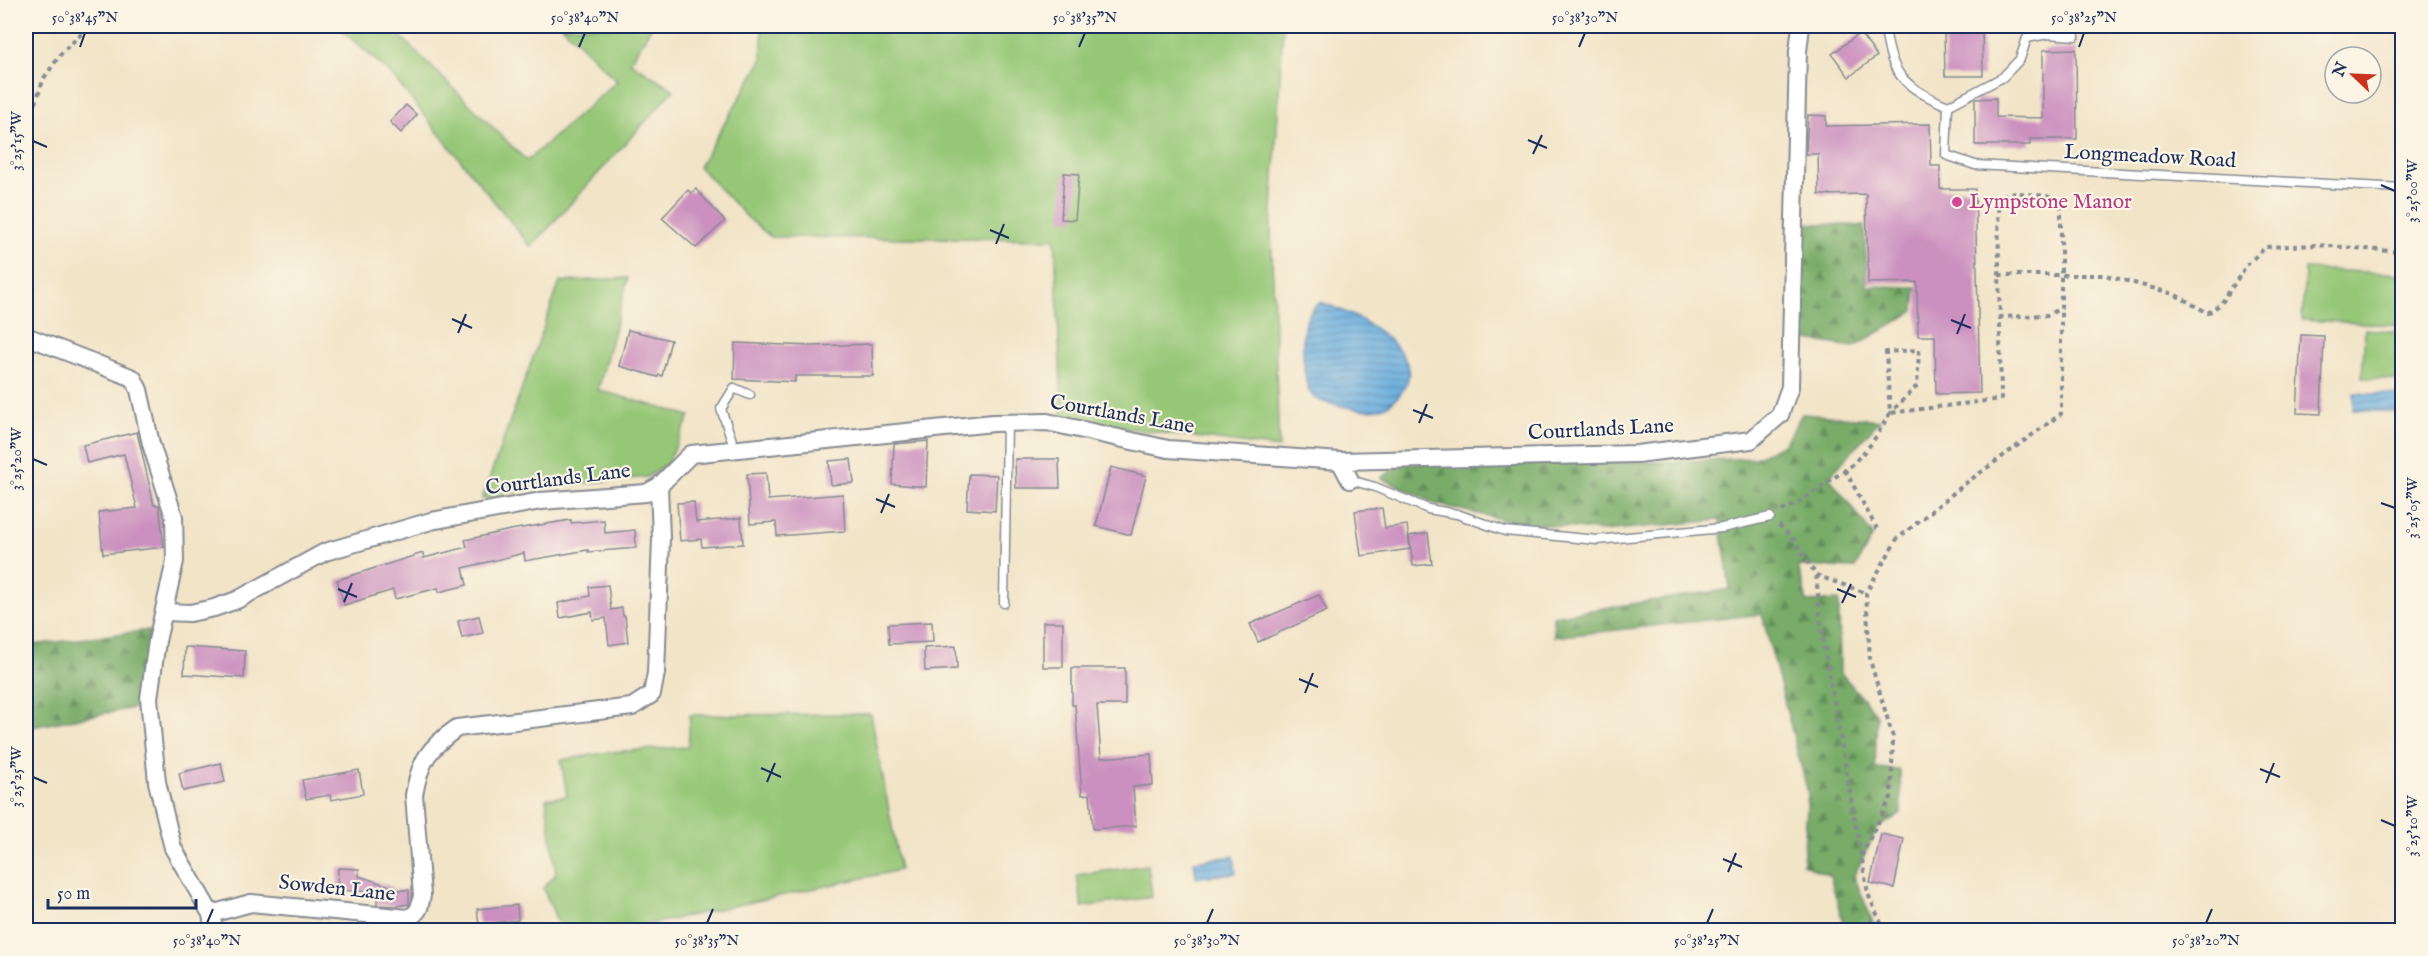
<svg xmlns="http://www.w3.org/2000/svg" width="2428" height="956" font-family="'IM FELL English',serif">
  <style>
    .green { fill: #96c777; stroke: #587b6a; stroke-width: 1.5 }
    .forest { fill: url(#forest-firs); stroke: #4a6e63; stroke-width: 1.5 }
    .water { fill: url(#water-rules); stroke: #416e9e; stroke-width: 1.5 }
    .building { fill: #cb90bf }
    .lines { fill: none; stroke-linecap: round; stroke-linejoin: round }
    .lane-casing { stroke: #868a92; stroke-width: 11 }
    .street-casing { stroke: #868a92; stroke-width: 20 }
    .path { stroke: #868a92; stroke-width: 4; stroke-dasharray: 4.5 4.5; stroke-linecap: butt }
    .lane { stroke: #fff; stroke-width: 8 }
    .street { stroke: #fff; stroke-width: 16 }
    .ticks { fill: none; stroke: #1b2f5e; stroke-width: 2 }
    .hotel-dot { fill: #d1479c; stroke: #fcf5e5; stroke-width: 2 }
    .labels { text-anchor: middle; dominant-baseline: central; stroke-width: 4.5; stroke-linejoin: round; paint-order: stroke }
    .street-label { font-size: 21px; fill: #1b2f5e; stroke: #fcf5e5 }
    .hotel-label { font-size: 21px; fill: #b23c85; stroke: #fcf5e5; text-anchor: start }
    .neatline { fill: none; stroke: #1b2f5e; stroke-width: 2 }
    .ticks-label { font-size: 15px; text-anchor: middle; fill: #1b2f5e }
  </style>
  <defs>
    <pattern id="forest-firs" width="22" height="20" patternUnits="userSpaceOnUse" patternTransform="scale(1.5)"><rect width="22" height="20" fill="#78ac68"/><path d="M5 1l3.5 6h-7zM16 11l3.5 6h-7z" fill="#628c59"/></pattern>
    <pattern id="water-rules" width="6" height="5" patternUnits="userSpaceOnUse" patternTransform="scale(1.5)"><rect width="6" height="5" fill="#67acdd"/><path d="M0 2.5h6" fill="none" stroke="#548cb6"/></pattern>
  </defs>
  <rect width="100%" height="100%" fill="#fcf5e5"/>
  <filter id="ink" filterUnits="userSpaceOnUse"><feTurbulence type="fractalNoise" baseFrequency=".0167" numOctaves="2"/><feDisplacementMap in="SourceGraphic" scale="12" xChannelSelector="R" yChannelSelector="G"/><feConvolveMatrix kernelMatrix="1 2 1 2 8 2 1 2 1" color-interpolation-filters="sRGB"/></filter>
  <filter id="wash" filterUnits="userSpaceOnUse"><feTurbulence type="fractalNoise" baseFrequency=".008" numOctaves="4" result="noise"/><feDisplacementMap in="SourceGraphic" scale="24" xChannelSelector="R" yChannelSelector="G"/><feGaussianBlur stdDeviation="1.35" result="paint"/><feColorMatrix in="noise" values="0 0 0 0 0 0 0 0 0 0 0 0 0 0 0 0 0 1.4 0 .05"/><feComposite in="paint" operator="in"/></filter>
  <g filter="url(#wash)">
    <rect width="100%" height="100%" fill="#f1e4c7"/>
    <!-- green -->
    <g class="green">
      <polygon points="337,26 390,26 527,161 617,81 562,26 652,26 630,62 674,90 531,247 390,73"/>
      <polygon points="762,26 1283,26 1271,228 1279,448 1087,423 1062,414 1055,239 771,237 748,218 699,167 762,60"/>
      <polygon points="2305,269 2402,274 2402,325 2302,320"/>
      <polygon points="628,278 598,390 690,416 667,464 647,477 542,487 482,499 560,282"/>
      <polygon points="2365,329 2402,332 2402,380 2362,378"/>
      <polygon points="871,714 900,870 623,930 561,930 543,888 556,874 546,799 567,796 561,760 610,752 688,747 690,715"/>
      <polygon points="1148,865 1152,897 1082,907 1077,875"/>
    </g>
    <!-- forest -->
    <g class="forest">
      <polygon points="1801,223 1864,226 1867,286 1916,287 1914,311 1854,347 1801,339"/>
      <polygon points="1802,414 1880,420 1829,477 1873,535 1855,568 1798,566 1807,602 1839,600 1840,672 1877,715 1875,768 1900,770 1901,813 1877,829 1854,876 1876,930 1845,930 1830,876 1803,864 1808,793 1762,614 1554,637 1553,616 1730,589 1720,520 1603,531 1508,521 1436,504 1381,478 1400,465 1471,460 1662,462 1755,458 1784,444"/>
      <polygon points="149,630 143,706 26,728 26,646"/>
    </g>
    <!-- water -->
    <g class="water">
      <path d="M1321 302C1351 313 1391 331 1406 361 1410 369 1409 380 1405 387 1386 417 1367 411 1336 405 1327 403 1314 401 1309 391 1304 380 1304 366 1303 355 1302 334 1302 314 1321 302Z"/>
      <polygon points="2354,393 2401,395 2400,412 2353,410"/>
      <polygon points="1234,856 1236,873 1196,878 1194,861"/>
    </g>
    <g id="blocks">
      <!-- building -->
      <g class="building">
        <polygon points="1944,26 1982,26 1983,76 1945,76"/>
        <polygon points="1860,33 1877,56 1849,77 1832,54"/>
        <polygon points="2076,49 2077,139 2030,139 2030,145 1975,145 1975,99 1996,98 1996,117 2043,118 2043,50"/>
        <polygon points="406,105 417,115 401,133 390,122"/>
        <polygon points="1808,115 1826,116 1826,126 1930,124 1931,166 1940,166 1940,189 1975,189 1980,393 1936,394 1935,336 1918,336 1917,282 1868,283 1866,194 1819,195 1818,154 1806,154"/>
        <polygon points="1064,173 1079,174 1075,220 1061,219"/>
        <polygon points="696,189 725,221 696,248 662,218 688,190 691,193"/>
        <polygon points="628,330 671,340 662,376 659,375 658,377 619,366"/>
        <polygon points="2301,335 2324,336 2321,414 2297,413"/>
        <polygon points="735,343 812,346 872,344 873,376 795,376 795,382 734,379"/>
        <polygon points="137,432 154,505 159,505 164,547 103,554 99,512 137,508 124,454 87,463 83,445"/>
        <polygon points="928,441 926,487 892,484 894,444"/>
        <polygon points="851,459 854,483 831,485 829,461"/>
        <polygon points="1015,459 1059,459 1060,488 1016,488"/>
        <polygon points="1111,467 1146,476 1131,535 1096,526"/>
        <polygon points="766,473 768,500 843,494 845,531 777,536 776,522 750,524 747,474"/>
        <polygon points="969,474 997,475 995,511 967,509"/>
        <polygon points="694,502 696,522 741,518 743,544 702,547 701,539 680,541 677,503"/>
        <polygon points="1382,508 1385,528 1407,525 1410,549 1361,556 1355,511"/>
        <polygon points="571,520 571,523 604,520 605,533 635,530 636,548 588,552 588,550 525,561 524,553 463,568 467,585 439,592 438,588 395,599 393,590 344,605 337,580 423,553 424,558 467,547 465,540 510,530"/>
        <polygon points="1428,533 1432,564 1413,566 1409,536"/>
        <polygon points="608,585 611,610 622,608 623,616 625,616 628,642 609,645 606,618 593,620 592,612 560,618 558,603 590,596 589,587"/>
        <polygon points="1319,595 1327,611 1258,642 1250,624"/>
        <polygon points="479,616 483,633 462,638 458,621"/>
        <polygon points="932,622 933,642 889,644 888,624"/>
        <rect x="1043" y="622" width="20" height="45"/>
        <polygon points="956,646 957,669 925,671 924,648"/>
        <polygon points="185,647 245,651 244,678 184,674"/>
        <polygon points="1072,668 1125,668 1125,705 1097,705 1101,758 1151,754 1153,785 1133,787 1136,826 1093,829 1090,794 1082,795 1075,705 1072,705"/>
        <polygon points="221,763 225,782 183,791 179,773"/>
        <polygon points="359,770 363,794 331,800 330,795 306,799 302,780"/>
        <polygon points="1881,834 1904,839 1894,888 1870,883"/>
        <polygon points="338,868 359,869 359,876 392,887 392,890 409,890 409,904 396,906 377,905 377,892 337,890"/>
        <polygon points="517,905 518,920 479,925 477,909"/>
      </g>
    </g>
  </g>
  <g filter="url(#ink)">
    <use href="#blocks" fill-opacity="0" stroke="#868a92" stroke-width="1.5"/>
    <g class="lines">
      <defs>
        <g id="lane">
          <path d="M1885 26C1890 75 1904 87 1948 106L2003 77 2020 59 2027 38 2048 34 2075 36"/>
          <polyline points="1948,106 1946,155 1975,165 2402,188"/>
          <polyline points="735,449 721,409 734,388 750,395"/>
          <polyline points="1350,480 1375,487 1428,509 1457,514 1505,531 1597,540 1722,528 1770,517"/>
          <polyline points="1004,603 1007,423"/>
        </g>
        <g id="street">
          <polyline points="26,336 133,378 139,390 151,444 174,517 175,561 157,641 149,698 157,782 173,848 211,914 214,930"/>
          <polyline points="1340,461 1350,480"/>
          <polyline points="164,612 190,613 214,608 237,600 325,552 431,521 541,501 646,493 659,486 691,454 993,423 1047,422 1168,449 1340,461 1637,454 1751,440 1780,415 1790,387 1798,51 1801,26"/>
          <path d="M211 914 251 903 408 918C419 913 420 907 422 895L414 795C420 760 429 748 457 728L632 707 652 694 656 673 661 538 659 486"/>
        </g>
      </defs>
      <!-- lane casing -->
      <use href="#lane" class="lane-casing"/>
      <!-- street casing -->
      <use href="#street" class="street-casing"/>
      <!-- path -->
      <g class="path">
        <polyline points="26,129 44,78 63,51 90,26"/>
        <polyline points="1999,275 2105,275 2174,294 2208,313 2221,304 2246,266 2265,247 2317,245 2402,252"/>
        <polyline points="1999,317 2048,315 2061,308"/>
        <polyline points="1845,470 1877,529"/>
        <polyline points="1782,511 1800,502 1852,465 1872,443 1890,413 1886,352 1919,350 1917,386 1890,413"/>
        <polyline points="1779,525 1794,540 1816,575 1822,634 1868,894 1884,930"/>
        <polyline points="1816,575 1866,593"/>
        <polyline points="1861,856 1891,797 1893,737 1870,660 1866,593 1897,539 1966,483 2061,414 2061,203 2047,196 2009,192 1998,200 2001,399 1890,413"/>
      </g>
      <!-- lane -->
      <use href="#lane" class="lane"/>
      <!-- street -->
      <use href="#street" class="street"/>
    </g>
  </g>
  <!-- ticks -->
  <path class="ticks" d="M80 47 85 33M579 47 585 33M1079 47 1085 33M1579 47 1585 33M2079 47 2084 33M1528 140 1547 148M33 141 47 147M1533 154 1542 135M2381 185 2395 191M990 230 1009 238M996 244 1004 224M452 319 472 328M1951 320 1971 328M458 333 466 314M1957 334 1965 314M1413 410 1433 418M1419 423 1427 404M33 459 47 465M876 499 895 507M2381 503 2395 508M881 513 889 494M338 589 357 597M1837 589 1856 597M344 602 352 583M1842 603 1851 584M1299 679 1318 687M1305 693 1313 673M761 768 781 777M2260 769 2280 777M33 777 47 783M767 782 775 763M2266 783 2274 763M2381 820 2395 826M1723 859 1742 867M1728 872 1736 853M207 923 213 909M707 923 713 909M1207 923 1213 909M1707 923 1713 909M2206 923 2212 909"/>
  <!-- markers -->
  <circle class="hotel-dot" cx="1957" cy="202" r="6"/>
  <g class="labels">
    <!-- street labels -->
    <g class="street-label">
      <text transform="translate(2150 157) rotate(3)">Longmeadow Road</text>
      <text transform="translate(1122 415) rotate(10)">Courtlands Lane</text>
      <text transform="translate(1601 430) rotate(-3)">Courtlands Lane</text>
      <text transform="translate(558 480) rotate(-7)">Courtlands Lane</text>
      <text transform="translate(337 889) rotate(6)">Sowden Lane</text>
    </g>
    <!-- hotel labels -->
    <g class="hotel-label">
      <text x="1969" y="202">Lympstone Manor</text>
    </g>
  </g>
  <!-- margin -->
  <rect width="2428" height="956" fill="none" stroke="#fcf5e5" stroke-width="66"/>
  <!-- north arrow -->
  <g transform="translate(2353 75) rotate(293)"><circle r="28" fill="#fcf5e5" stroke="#a2a6af" stroke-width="1.5"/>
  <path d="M0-4.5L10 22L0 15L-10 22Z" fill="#c8321e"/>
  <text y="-9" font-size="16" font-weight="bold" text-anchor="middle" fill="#1b2f5e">N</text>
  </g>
  <!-- scale -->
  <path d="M48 899v9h148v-9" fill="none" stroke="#1b2f5e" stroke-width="3"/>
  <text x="57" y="899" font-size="18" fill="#1b2f5e" stroke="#fcf5e5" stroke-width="4.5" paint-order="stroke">50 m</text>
  <rect x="33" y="33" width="2362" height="890" class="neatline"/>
  <g class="ticks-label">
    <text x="85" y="22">50°38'45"N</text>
    <text x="585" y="22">50°38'40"N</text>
    <text x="1085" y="22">50°38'35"N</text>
    <text x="1585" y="22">50°38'30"N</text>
    <text x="2084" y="22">50°38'25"N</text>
    <text transform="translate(16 141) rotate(-90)" y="5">3°25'15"W</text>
    <text transform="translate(2412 191) rotate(-90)" y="5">3°25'00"W</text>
    <text transform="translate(16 459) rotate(-90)" y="5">3°25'20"W</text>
    <text transform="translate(2412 508) rotate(-90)" y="5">3°25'05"W</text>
    <text transform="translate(16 777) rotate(-90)" y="5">3°25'25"W</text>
    <text transform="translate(2412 826) rotate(-90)" y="5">3°25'10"W</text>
    <text x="207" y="945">50°38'40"N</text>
    <text x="707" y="945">50°38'35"N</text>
    <text x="1207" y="945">50°38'30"N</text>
    <text x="1707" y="945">50°38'25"N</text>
    <text x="2206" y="945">50°38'20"N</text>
  </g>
</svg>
